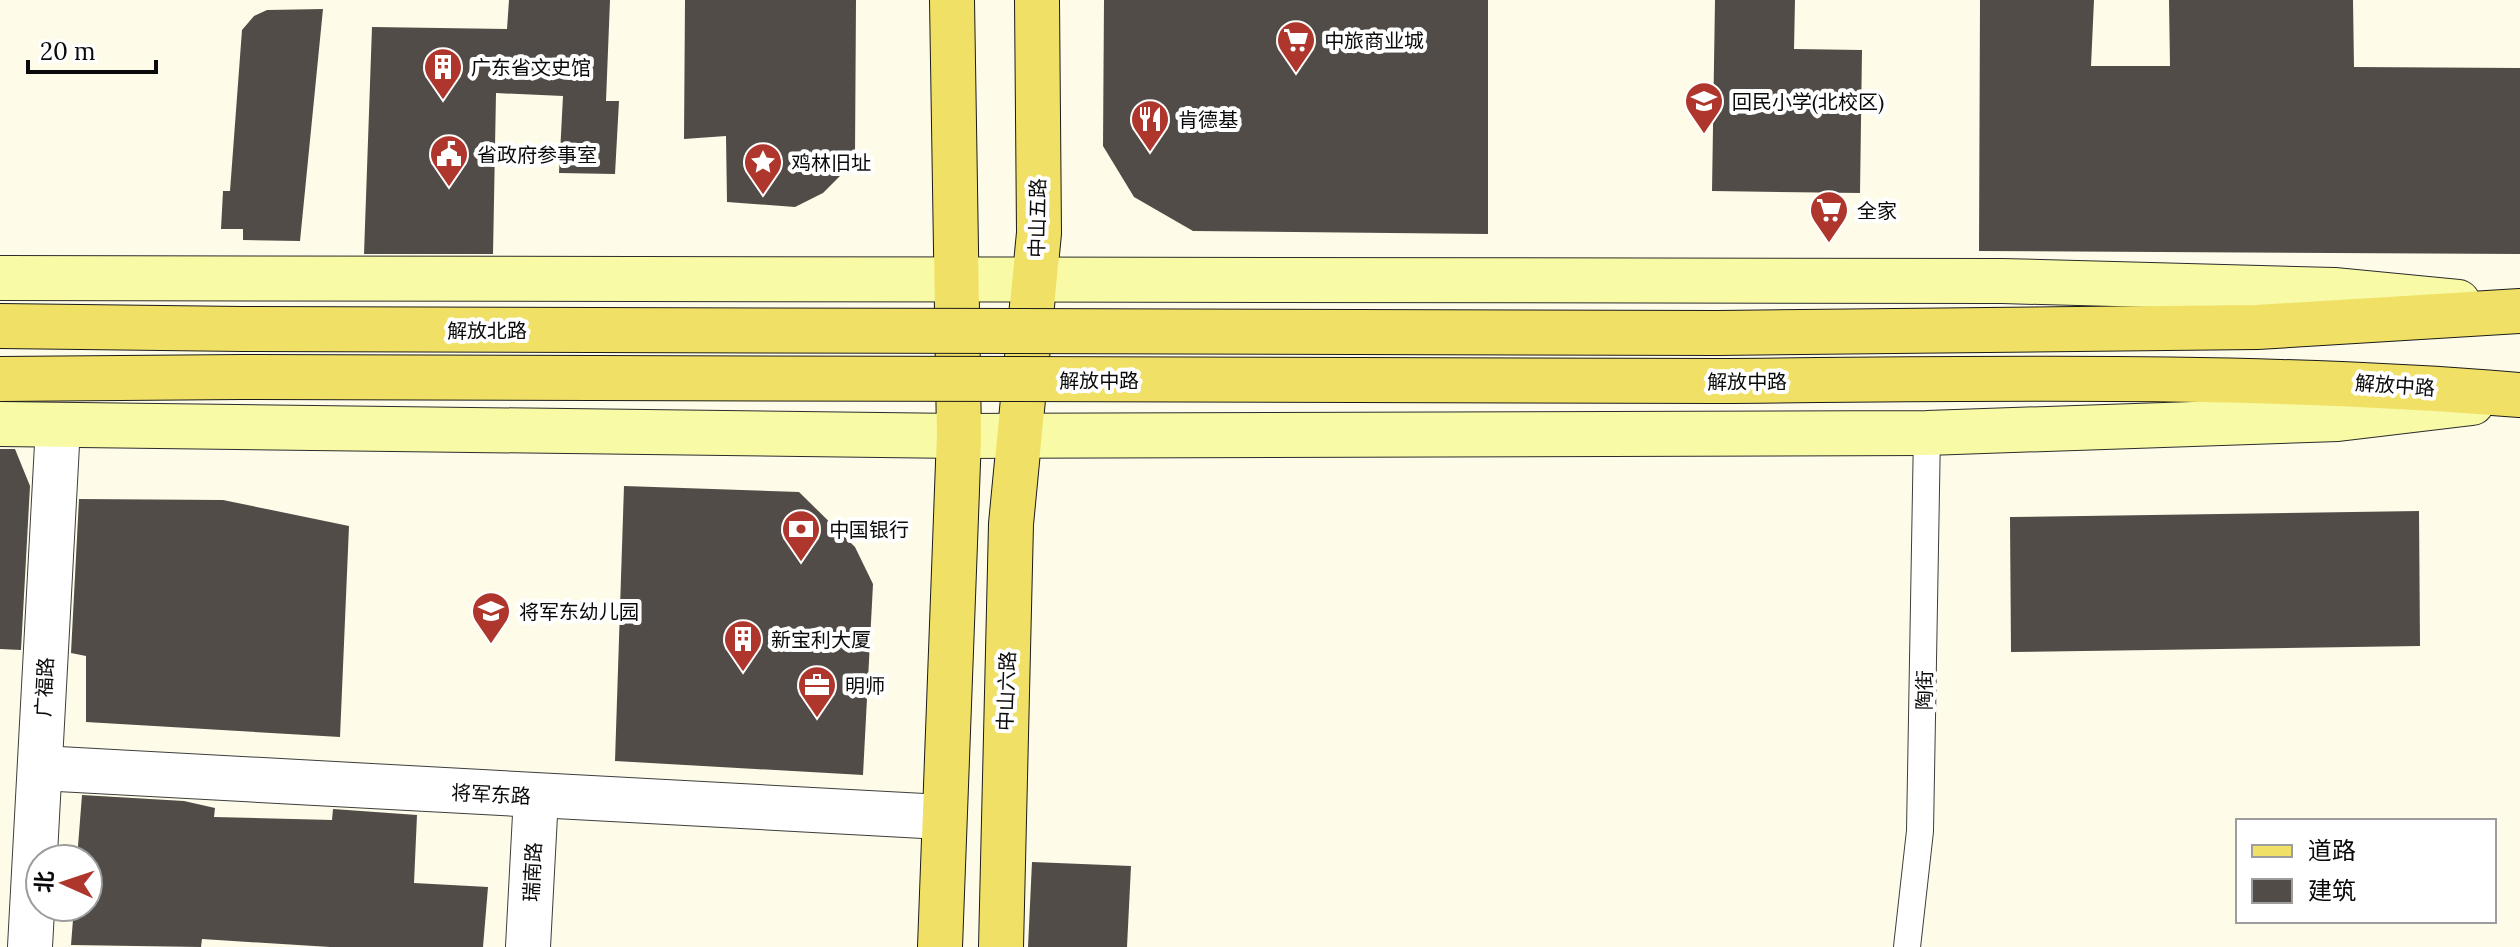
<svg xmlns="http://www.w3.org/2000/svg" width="2520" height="947" font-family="Lora,'Noto Sans SC',serif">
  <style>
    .building { fill: #514c47 }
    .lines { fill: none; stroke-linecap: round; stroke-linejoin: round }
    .lane-casing { stroke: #3d3d3d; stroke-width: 28 }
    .street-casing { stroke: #3d3d3d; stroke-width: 46 }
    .secondary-casing { stroke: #2c2c2c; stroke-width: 46 }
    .primary-casing { stroke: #1b1b1b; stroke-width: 46 }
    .lane { stroke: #fff; stroke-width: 26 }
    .street { stroke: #fff; stroke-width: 44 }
    .secondary { stroke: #f8faa6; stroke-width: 44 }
    .primary { stroke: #f0e065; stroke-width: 44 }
    .primary-bridge-casing { stroke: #1b1b1b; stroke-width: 46; stroke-linecap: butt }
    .primary-bridge { stroke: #f0e065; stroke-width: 44 }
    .labels { text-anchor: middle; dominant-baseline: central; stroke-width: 8; stroke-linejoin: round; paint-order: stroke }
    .poi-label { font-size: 20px; fill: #0a0a0a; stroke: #fff; text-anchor: start }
    .street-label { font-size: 20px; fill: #0a0a0a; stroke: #fff }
  </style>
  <rect width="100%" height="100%" fill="#fefce8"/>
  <!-- building -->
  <g class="building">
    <polygon points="509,0 610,0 606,101 619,101 615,174 559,173 563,96 496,93 493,254 364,254 372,27 507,29"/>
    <polygon points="685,0 856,0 855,153 847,169 823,193 795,207 727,202 726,136 684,139"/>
    <polygon points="1104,0 1488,0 1488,234 1193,231 1134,197 1103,146"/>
    <polygon points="1715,0 1795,0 1794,49 1862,50 1860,193 1712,191"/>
    <polygon points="1980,0 2094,0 2091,66 2170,66 2169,0 2353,0 2354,67 2520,68 2520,254 1979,251"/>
    <polygon points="323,9 300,241 243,240 243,229 221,229 223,191 230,191 242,30 254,16 267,10"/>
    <polygon points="0,449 15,449 30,486 21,650 0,649"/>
    <polygon points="624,486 799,492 855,547 873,584 863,775 615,761"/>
    <polygon points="79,499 223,500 349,526 340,737 86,722 86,656 71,653"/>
    <polygon points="2419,511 2420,646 2011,652 2010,517"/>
    <polygon points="82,795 184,801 215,808 214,817 332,820 333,809 417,815 414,883 488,887 483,947 330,947 202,939 201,947 71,945 74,907 88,907 88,859 77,859"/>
    <polygon points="1032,862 1131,866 1127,947 1028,947"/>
  </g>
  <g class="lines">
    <defs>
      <polyline id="lane" points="1907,947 1920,831 1927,433"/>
      <g id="street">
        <polyline points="40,768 942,817"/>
        <polyline points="30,947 58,426"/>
        <polyline points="528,947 536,796"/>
      </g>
      <g id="secondary">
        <polyline points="0,278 2002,281 2334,290 2458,302"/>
        <polyline points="0,424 959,436 1927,433 2338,419 2472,403"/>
      </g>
      <g id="primary">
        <polyline points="0,326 243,329"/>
        <polyline points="1718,333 2257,327 2520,311"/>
        <polyline points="0,379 242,377"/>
        <path d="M1718 381C1986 379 2253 373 2520 395"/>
        <polyline points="940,947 959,436 952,0"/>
        <polyline points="1001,947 1011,524 1039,233 1037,0"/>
      </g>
    </defs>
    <!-- lane casing -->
    <use href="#lane" class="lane-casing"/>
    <!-- street casing -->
    <use href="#street" class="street-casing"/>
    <!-- secondary casing -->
    <use href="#secondary" class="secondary-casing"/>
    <!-- primary casing -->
    <use href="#primary" class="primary-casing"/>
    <!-- lane -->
    <use href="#lane" class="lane"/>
    <!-- street -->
    <use href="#street" class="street"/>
    <!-- secondary -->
    <use href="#secondary" class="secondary"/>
    <!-- primary -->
    <use href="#primary" class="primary"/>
    <defs>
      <g id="primary-bridge">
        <polyline points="243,329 1718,333"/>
        <polyline points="242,377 1718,381"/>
      </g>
    </defs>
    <!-- primary-bridge casing -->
    <use href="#primary-bridge" class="primary-bridge-casing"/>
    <!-- primary-bridge -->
    <use href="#primary-bridge" class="primary-bridge"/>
  </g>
  <!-- icons -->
  <defs>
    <symbol id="supermarket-pin" viewBox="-11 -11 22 30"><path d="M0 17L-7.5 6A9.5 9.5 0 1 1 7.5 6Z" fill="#af362c" stroke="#fff"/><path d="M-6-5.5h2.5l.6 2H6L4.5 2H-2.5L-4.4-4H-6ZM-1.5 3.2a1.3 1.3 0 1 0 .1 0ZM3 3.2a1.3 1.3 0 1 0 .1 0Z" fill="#fff"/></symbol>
    <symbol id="building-pin" viewBox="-11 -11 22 30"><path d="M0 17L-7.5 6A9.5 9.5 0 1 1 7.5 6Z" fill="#af362c" stroke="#fff"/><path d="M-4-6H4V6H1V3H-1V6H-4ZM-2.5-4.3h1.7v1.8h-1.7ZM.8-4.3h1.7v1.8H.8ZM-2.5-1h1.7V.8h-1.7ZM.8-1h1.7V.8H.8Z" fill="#fff"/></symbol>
    <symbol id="school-pin" viewBox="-11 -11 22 30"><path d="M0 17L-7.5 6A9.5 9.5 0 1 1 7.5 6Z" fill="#af362c" stroke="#fff"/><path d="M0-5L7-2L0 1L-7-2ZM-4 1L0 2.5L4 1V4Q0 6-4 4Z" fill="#fff"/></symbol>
    <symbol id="restaurant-pin" viewBox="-11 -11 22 30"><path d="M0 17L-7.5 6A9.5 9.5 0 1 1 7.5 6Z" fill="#af362c" stroke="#fff"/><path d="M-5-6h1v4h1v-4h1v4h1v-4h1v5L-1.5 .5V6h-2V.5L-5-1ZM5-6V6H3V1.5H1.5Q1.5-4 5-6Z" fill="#fff"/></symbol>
    <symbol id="civic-pin" viewBox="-11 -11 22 30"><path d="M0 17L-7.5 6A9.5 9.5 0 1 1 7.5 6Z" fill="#af362c" stroke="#fff"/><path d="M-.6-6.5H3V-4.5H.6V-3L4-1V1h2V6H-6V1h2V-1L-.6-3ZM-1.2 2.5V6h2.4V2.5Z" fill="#fff"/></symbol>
    <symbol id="sight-pin" viewBox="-11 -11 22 30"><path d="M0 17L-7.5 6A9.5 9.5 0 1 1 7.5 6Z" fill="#af362c" stroke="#fff"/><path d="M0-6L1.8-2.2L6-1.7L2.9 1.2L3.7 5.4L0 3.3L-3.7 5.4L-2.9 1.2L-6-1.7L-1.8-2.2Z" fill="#fff"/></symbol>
    <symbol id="bank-pin" viewBox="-11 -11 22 30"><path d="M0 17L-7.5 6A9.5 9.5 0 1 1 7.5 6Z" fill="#af362c" stroke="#fff"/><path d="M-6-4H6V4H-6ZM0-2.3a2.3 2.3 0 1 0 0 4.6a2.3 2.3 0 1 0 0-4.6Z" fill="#fff"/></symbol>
    <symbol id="office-pin" viewBox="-11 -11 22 30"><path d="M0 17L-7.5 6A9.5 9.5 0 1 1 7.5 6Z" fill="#af362c" stroke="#fff"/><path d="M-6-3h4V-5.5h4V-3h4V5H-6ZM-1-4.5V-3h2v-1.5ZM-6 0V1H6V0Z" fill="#fff"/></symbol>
  </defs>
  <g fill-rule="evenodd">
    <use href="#supermarket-pin" x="1274" y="18" width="44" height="60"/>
    <use href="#building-pin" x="421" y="45" width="44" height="60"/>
    <use href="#school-pin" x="1682" y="79" width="44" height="60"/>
    <use href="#restaurant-pin" x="1128" y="97" width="44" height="60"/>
    <use href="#civic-pin" x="427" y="132" width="44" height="60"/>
    <use href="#sight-pin" x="741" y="140" width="44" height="60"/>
    <use href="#supermarket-pin" x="1807" y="188" width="44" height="60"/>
    <use href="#bank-pin" x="779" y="507" width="44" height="60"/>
    <use href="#school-pin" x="469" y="589" width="44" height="60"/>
    <use href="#building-pin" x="721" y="617" width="44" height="60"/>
    <use href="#office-pin" x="795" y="663" width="44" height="60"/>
  </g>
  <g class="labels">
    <!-- poi labels -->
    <g class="poi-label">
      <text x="1324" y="40">中旅商业城</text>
      <text x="471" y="67">广东省文史馆</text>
      <text x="1732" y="101">回民小学(北校区)</text>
      <text x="1178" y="119">肯德基</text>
      <text x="477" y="154">省政府参事室</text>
      <text x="791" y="162">鸡林旧址</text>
      <text x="1857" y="210">全家</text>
      <text x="829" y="529">中国银行</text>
      <text x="519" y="611">将军东幼儿园</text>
      <text x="771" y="639">新宝利大厦</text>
      <text x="845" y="685">明师</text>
    </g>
    <!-- street labels -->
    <g class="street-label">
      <text transform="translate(1037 218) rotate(-89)">中山五路</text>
      <text x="487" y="330">解放北路</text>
      <text x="1099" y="380">解放中路</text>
      <text x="1747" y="381">解放中路</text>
      <text transform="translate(2395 385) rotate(4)">解放中路</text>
      <text transform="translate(44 687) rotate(-87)">广福路</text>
      <text transform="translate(1924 690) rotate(-89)">陶街</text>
      <text transform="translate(1006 691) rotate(-88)">中山六路</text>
      <text transform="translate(491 794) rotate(3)">将军东路</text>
      <text transform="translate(532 872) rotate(-87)">瑞南路</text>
    </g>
  </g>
  <!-- legend -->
  <rect x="2236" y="819" width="260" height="104" fill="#ffffff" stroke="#9d9d9d" stroke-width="2"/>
  <rect x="2252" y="845" width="40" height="12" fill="#f0e065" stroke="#9d9d9d" stroke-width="2"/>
  <text x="2308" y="859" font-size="24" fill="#0a0a0a">道路</text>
  <rect x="2252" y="879" width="40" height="24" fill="#514c47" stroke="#9d9d9d" stroke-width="2"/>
  <text x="2308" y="899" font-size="24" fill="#0a0a0a">建筑</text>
  <!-- north arrow -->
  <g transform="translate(64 883) rotate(273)"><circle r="38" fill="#ffffff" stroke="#9d9d9d" stroke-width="2"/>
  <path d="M0-6L14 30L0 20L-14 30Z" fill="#af362c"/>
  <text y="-12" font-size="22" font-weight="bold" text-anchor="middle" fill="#0a0a0a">北</text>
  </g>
  <!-- scale -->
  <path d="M28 60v12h128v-12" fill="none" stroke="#0a0a0a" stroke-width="4"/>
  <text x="40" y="60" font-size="24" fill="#0a0a0a" stroke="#ffffff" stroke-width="6" paint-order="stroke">20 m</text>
</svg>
